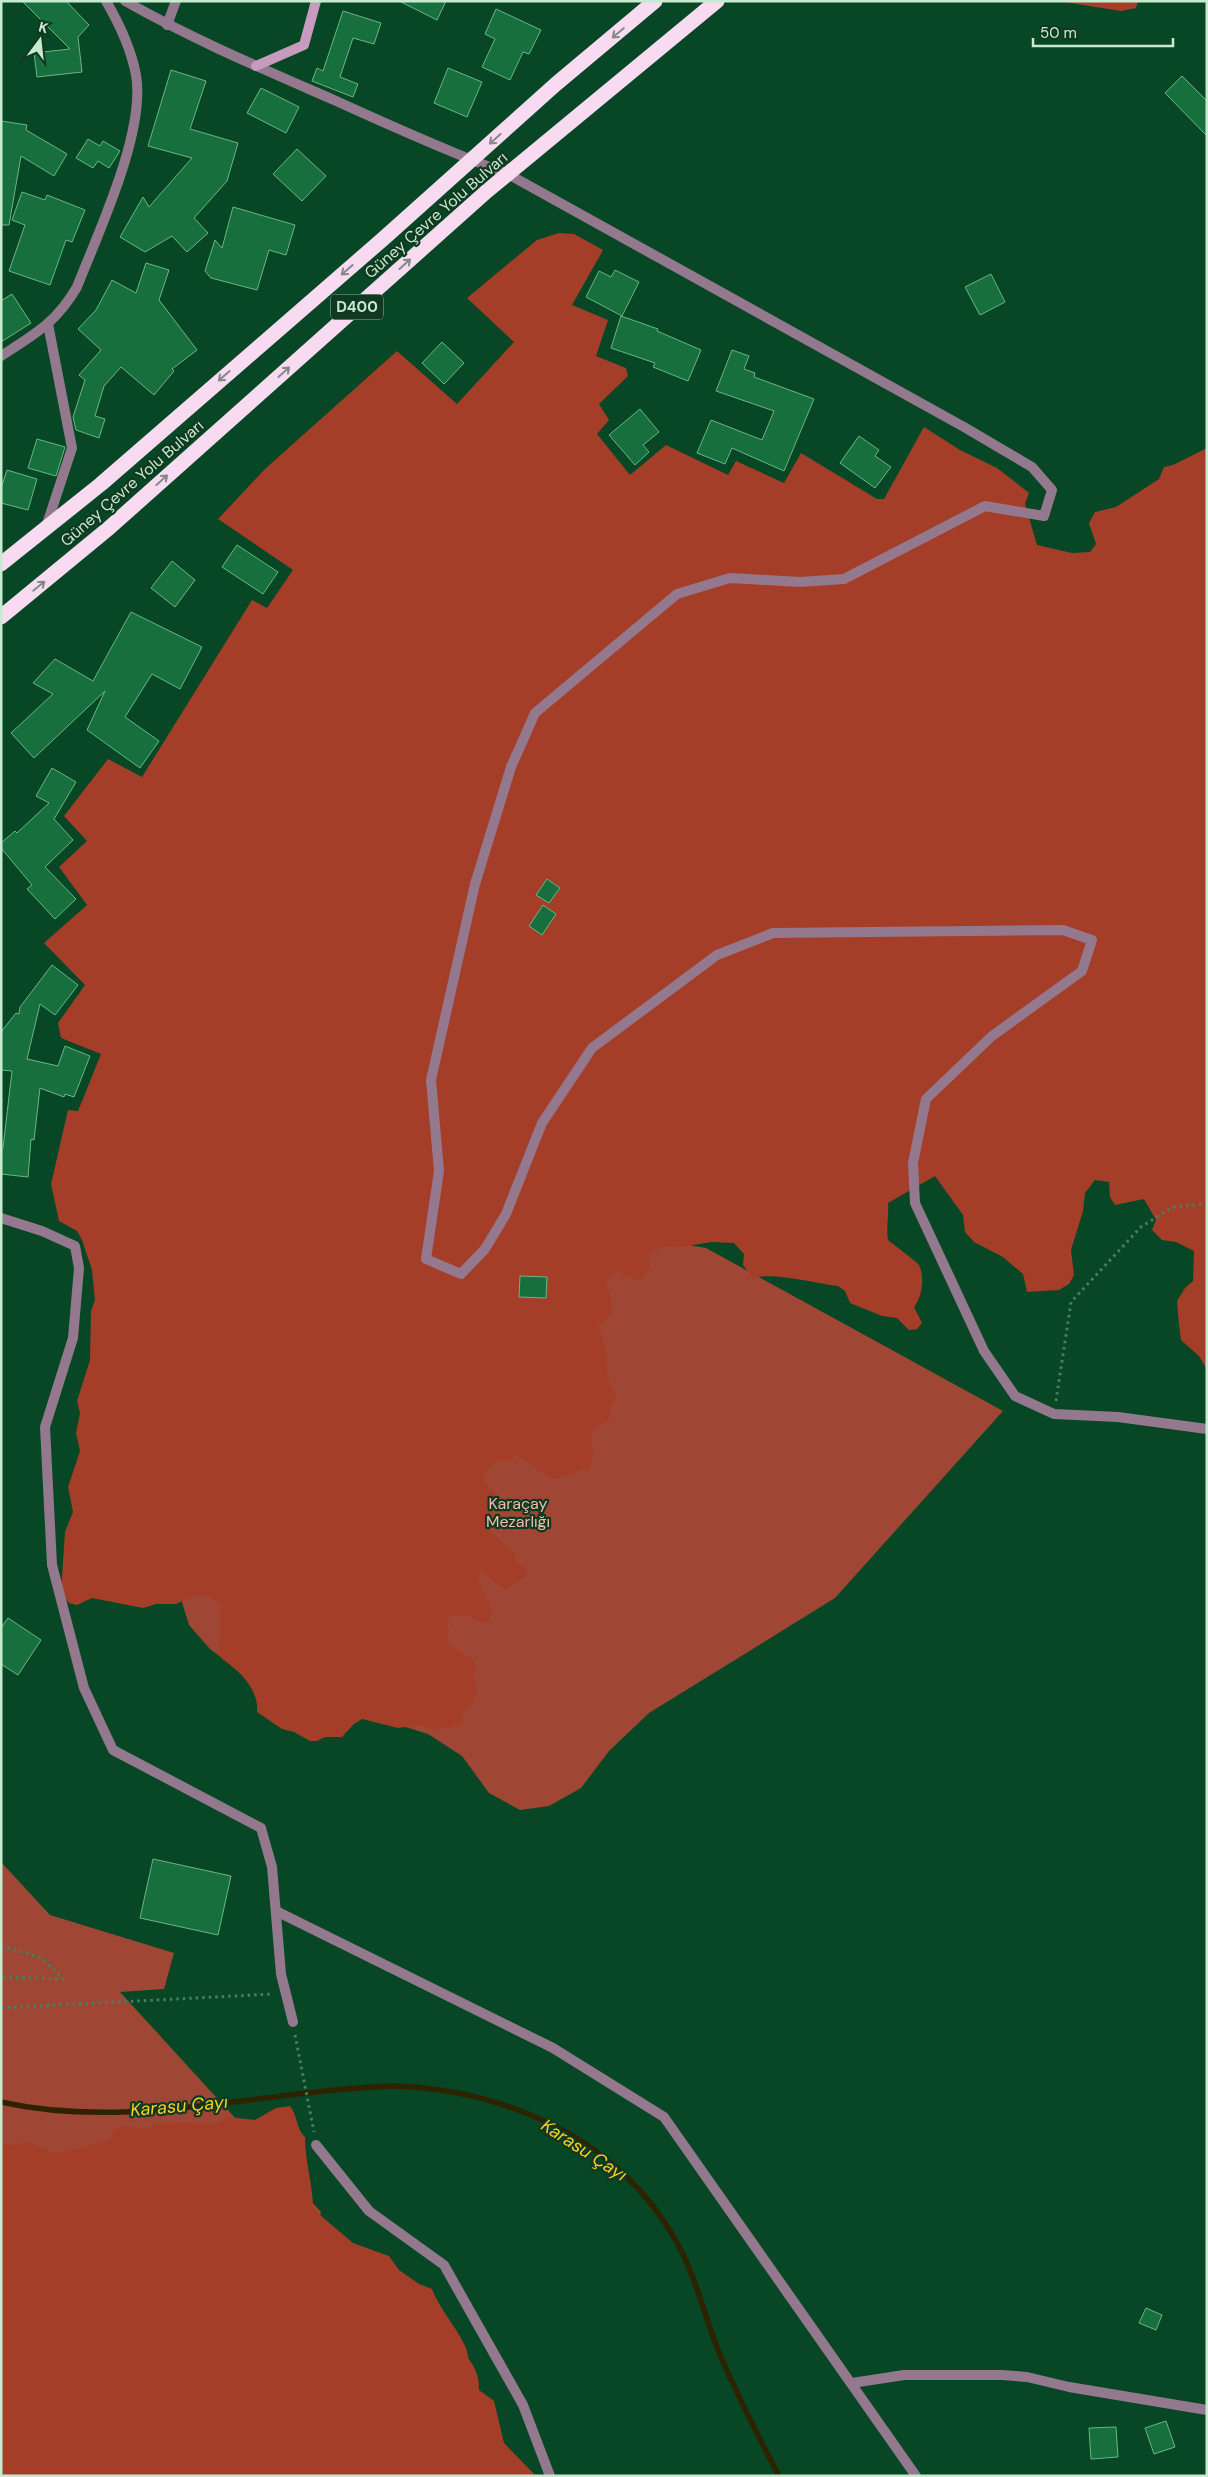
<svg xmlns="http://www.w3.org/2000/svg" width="1208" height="2477" font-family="'DM Sans',sans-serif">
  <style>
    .green { fill: #9f4734 }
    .forest { fill: #a43e29 }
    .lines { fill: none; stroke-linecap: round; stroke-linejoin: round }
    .stream { stroke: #2d2300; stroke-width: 5.5 }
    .building { fill: #176f3e; stroke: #6bb684 }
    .path { stroke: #487f5f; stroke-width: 3; stroke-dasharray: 2.5 4; stroke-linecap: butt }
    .street { stroke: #94788e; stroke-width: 10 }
    .secondary { stroke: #c79abe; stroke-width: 10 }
    .highway { stroke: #f8dbf1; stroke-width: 15 }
    .oneway { stroke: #848a89 }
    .labels { text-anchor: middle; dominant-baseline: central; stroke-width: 4.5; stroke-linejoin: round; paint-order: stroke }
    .shield { fill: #113921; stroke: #90b69c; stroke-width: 1 }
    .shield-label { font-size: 15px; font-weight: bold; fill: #c6ebd0 }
    .street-label { font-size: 16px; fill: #c6ebd0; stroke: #113921 }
    .park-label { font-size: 16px; fill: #f2baad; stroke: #113921 }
    .water-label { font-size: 18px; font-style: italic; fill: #f9d027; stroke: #113921 }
  </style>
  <rect width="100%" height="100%" fill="#074725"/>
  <!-- green -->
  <g class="green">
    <polygon points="600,1229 706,1248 1003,1411 835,1598 649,1713 609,1751 581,1788 549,1806 520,1810 489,1793 462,1756 428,1734 249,1678 210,1649 189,1625 174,1576"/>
    <polygon points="1,1862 50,1915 174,1953 164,1989 120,1992 321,2212 270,2424 1,2476"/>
  </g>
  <!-- forest -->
  <g class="forest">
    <polygon points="1058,1 1138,1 1136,8 1121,11"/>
    <path d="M559 233 574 234 603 250 572 305 608 320 596 356 626 368 628 376 599 404 609 420 597 434 630 475 666 445 728 475 736 461 784 483 801 453 877 499H884L924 427 960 450 997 468 1024 489 1029 493 1025 504 1037 545 1072 553 1090 552 1096 544 1089 523 1095 512 1116 507 1159 479 1164 467 1173 465 1207 448V1370L1199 1356 1181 1340 1179 1325 1177 1301 1185 1288 1193 1281 1194 1251 1176 1242 1162 1240 1152 1230 1156 1220 1144 1199 1115 1205 1110 1197 1109 1182 1095 1180 1085 1193 1083 1211 1071 1250 1074 1275 1069 1284 1059 1290 1027 1292 1023 1274 1003 1257 974 1242 965 1232 963 1215 935 1176 888 1203C889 1216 886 1227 888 1240 894 1245 917 1262 919 1265 925 1277 922 1298 914 1307L922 1323 917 1329 909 1330 897 1318 882 1316 850 1303 845 1291 838 1286C814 1283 774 1272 753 1278L743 1265 744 1254 734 1243 712 1242 679 1247 664 1246 649 1254 650 1267 641 1282 617 1271 604 1281 610 1293 612 1316 599 1325C599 1333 604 1340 605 1348 608 1359 605 1372 610 1384 613 1390 615 1391 616 1398L610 1404V1419L594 1430 590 1440 594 1454 589 1469C576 1469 570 1478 558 1478 552 1478 545 1474 539 1472L536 1467 516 1455C506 1466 496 1453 483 1476L485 1483 495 1493 492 1514 486 1519V1528L513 1551 517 1563 525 1568 527 1576 505 1590 481 1571 476 1576 492 1610 488 1623 477 1621 468 1615 450 1616 446 1623 449 1629 448 1644 471 1658 476 1665 473 1677 478 1692 472 1704 463 1710 461 1725 441 1729H430L422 1725 398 1728 362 1719 354 1724 342 1737H325L317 1741H310L294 1732 282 1729 257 1712C259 1688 239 1671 221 1658 215 1641 224 1631 219 1614L223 1607 208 1595H195L176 1604H156L143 1608 92 1598 77 1605 69 1603 61 1592 65 1532 73 1512 68 1487 80 1451 76 1433 80 1413 77 1401 90 1360 91 1311 95 1300 92 1270 82 1240 77 1231 59 1221 51 1184 68 1110 78 1111 101 1054 61 1038 58 1023 85 985 44 943 87 905 59 867 87 841 64 816 108 759 142 777 252 600 267 608 293 570 218 519 265 469 397 351 457 404 514 342 467 298 537 240Z"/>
    <path d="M290 2106C298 2116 296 2129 305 2137 305 2162 313 2185 313 2209L353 2243 389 2256 399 2270 419 2284 432 2289C440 2310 456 2326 465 2346 468 2351 467 2357 470 2361 477 2371 479 2377 479 2390L494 2401 504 2443 536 2476H1V2146L29 2142 55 2154 110 2140 115 2130 121 2126 145 2129 156 2125 186 2122 201 2125 218 2122 229 2117 255 2120 276 2108Z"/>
  </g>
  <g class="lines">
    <!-- stream -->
    <path class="stream" d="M1 2102C131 2131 264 2090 394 2086 507 2090 619 2139 676 2241 695 2274 704 2314 718 2350 736 2393 757 2434 779 2476"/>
  </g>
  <!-- building -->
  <g class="building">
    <polygon points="22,1 66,1 89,25 78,37 82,72 37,77 34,53 70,49"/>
    <polygon points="399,1 446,1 437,20"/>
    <polygon points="496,9 541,30 529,54 523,52 510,80 482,67 495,39 485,34"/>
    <polygon points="343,11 381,23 374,44 353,38 340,77 358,84 353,97 312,81 317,68 323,71"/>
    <polygon points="448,68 482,82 467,117 434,103"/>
    <polygon points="171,70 206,81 190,129 238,143 227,181 194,218 208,233 187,252 172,236 145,252 120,237 143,197 149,207 192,158 148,146"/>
    <polygon points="1182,76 1207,101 1207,136 1165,93"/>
    <polygon points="261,88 299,107 286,133 247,113"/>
    <polygon points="1,121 27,125 26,130 67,154 54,176 21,156 9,225 1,225"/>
    <polygon points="88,139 100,146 103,141 120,151 109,168 98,161 93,168 76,158"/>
    <polygon points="297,149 326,176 302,201 273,174"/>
    <polygon points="22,192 45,200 47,195 85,210 72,242 66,240 50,285 9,271 25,225 12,220"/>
    <polygon points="233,207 295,225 286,255 269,250 257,290 211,278 205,271 215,240 222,248"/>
    <polygon points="146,263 169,270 159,300 197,350 172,369 174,371 154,395 121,367 104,386 95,416 105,419 99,438 76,430 73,417 85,380 79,375 101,350 78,329 96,310 112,280 136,293"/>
    <polygon points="615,270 639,282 622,316 586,297 599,271 611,277"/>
    <polygon points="991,274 1005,302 980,315 965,287"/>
    <polygon points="12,294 31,323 1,342 1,301"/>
    <polygon points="621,316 658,329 657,331 701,350 688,381 653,367 655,363 611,348"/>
    <polygon points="442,342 464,363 444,384 422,363"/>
    <polygon points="732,350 749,356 744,369 755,373 754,377 814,399 784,471 732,448 725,464 697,453 711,420 762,440 774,411 716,391"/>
    <polygon points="640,409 659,432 643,445 649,452 635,465 609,435"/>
    <polygon points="859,436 879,450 875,456 891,467 875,488 840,463"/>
    <polygon points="37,439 65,447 56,476 28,468"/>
    <polygon points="7,470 37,479 28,510 1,503 1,488"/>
    <polygon points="237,545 278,572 263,594 222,567"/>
    <polygon points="172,561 195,580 175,607 151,588"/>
    <polygon points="131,612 202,647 180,689 152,674 125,717 159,741 140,768 87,730 105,691 34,758 11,733 53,694 33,683 55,659 93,681"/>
    <polygon points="52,768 76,782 54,819 73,840 45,867 76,899 55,919 27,889 32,885 1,848 1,843 15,831 17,833 49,803 36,796"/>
    <polygon points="547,879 560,888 549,903 536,895"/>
    <polygon points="543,905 556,914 542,935 529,926"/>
    <polygon points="52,965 78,985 55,1015 40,1004 27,1059 58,1066 65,1046 90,1056 74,1097 65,1094 64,1097 40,1088 34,1140 31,1139 28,1177 1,1174 1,1148 3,1148 12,1071 1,1070 1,1032 16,1013 19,1014 20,1007"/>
    <polygon points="520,1276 547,1277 546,1298 519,1297"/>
    <polygon points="8,1618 41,1640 18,1675 1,1664 1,1628"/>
    <polygon points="153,1859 231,1876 218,1935 140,1918"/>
    <polygon points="1146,2308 1162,2315 1156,2330 1139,2323"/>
    <polygon points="1166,2421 1175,2447 1154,2454 1145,2428"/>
    <polygon points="1116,2427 1118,2457 1091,2459 1089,2428"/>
  </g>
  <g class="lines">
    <!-- path -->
    <g class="path">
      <polyline points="1056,1401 1071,1302 1141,1227 1173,1207 1207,1204"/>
      <polyline points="1,1946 42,1958 63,1979 1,1977"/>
      <polyline points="1,2008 273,1994"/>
      <polyline points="295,2035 314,2132"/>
    </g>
    <!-- street -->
    <g class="street">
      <path d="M125 1C192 39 263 69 334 100 391 126 449 152 508 174L964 427 1032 467 1052 490 1044 516 985 506 844 579 800 582 730 578 677 594 535 713 511 767 475 884 431 1080 439 1171 426 1259 461 1274 485 1249 506 1214 542 1123 592 1048 717 955 773 933 1063 930 1092 940 1082 971 992 1036 926 1099 913 1163 915 1203 984 1351 1015 1396 1054 1414 1118 1417 1207 1429"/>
      <polyline points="167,25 176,1"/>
      <path d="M1 356C35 334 56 323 77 287 98 233 146 132 136 75 131 48 120 25 106 1"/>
      <polyline points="46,527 72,448 48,324"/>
      <polyline points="1,1218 42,1231 75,1246 79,1268 73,1338 45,1427 52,1565 84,1688 113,1750 261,1828 272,1867 281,1974 293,2022"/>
      <polyline points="276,1911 553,2048 664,2117 916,2476"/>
      <polyline points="316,2145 369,2211 444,2265 523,2405 550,2476"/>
      <polyline points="852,2383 904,2375 1002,2375 1027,2377 1069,2387 1207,2410"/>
    </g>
    <!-- secondary -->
    <polyline class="secondary" points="256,66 304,45 316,1"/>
    <!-- highway -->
    <g class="highway">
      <polyline points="1,564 101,484 383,239 556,84 655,1"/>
      <polyline points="1,617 109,528 487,191 717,1"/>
    </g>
  </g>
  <!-- one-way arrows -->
  <defs><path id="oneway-shaft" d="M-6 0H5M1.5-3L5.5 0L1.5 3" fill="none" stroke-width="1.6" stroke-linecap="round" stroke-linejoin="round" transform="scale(1.25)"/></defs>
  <g class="oneway">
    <use href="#oneway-shaft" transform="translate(618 33) rotate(140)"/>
    <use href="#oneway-shaft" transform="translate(495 139) rotate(138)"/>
    <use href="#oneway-shaft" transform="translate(405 264) rotate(-42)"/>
    <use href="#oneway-shaft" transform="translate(347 270) rotate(139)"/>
    <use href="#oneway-shaft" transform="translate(284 372) rotate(-42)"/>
    <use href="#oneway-shaft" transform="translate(224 376) rotate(139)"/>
    <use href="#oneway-shaft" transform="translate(162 480) rotate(-42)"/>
    <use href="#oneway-shaft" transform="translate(39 586) rotate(-39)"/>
  </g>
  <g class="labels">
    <!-- shield labels -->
    <rect class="shield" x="331" y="294.5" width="52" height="25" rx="4"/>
    <g class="shield-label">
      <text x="357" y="307">D400</text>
    </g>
    <!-- street labels -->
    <g class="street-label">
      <text transform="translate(436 215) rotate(-41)">Güney Çevre Yolu Bulvarı</text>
      <text transform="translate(132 483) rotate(-41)">Güney Çevre Yolu Bulvarı</text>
    </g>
    <!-- park labels -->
    <g class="park-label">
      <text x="518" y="1503">Karaçay<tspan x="518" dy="18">Mezarlığı</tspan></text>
    </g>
    <!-- water labels -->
    <g class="water-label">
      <text transform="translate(179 2106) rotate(-5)">Karasu Çayı</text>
      <text transform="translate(584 2150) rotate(33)">Karasu Çayı</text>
    </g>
  </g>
  <!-- border -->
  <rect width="1208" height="2477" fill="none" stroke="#c6ebd0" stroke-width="5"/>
  <!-- north arrow -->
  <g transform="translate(40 40) rotate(15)" stroke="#113921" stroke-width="4" paint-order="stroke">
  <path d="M0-4L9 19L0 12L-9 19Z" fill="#c6ebd0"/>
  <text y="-8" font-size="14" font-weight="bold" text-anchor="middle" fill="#c6ebd0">K</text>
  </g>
  <!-- scale -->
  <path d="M1033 38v8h140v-8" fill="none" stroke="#c6ebd0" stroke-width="2.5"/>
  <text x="1040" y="38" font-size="15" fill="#c6ebd0" stroke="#113921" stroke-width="4" paint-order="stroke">50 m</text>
</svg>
